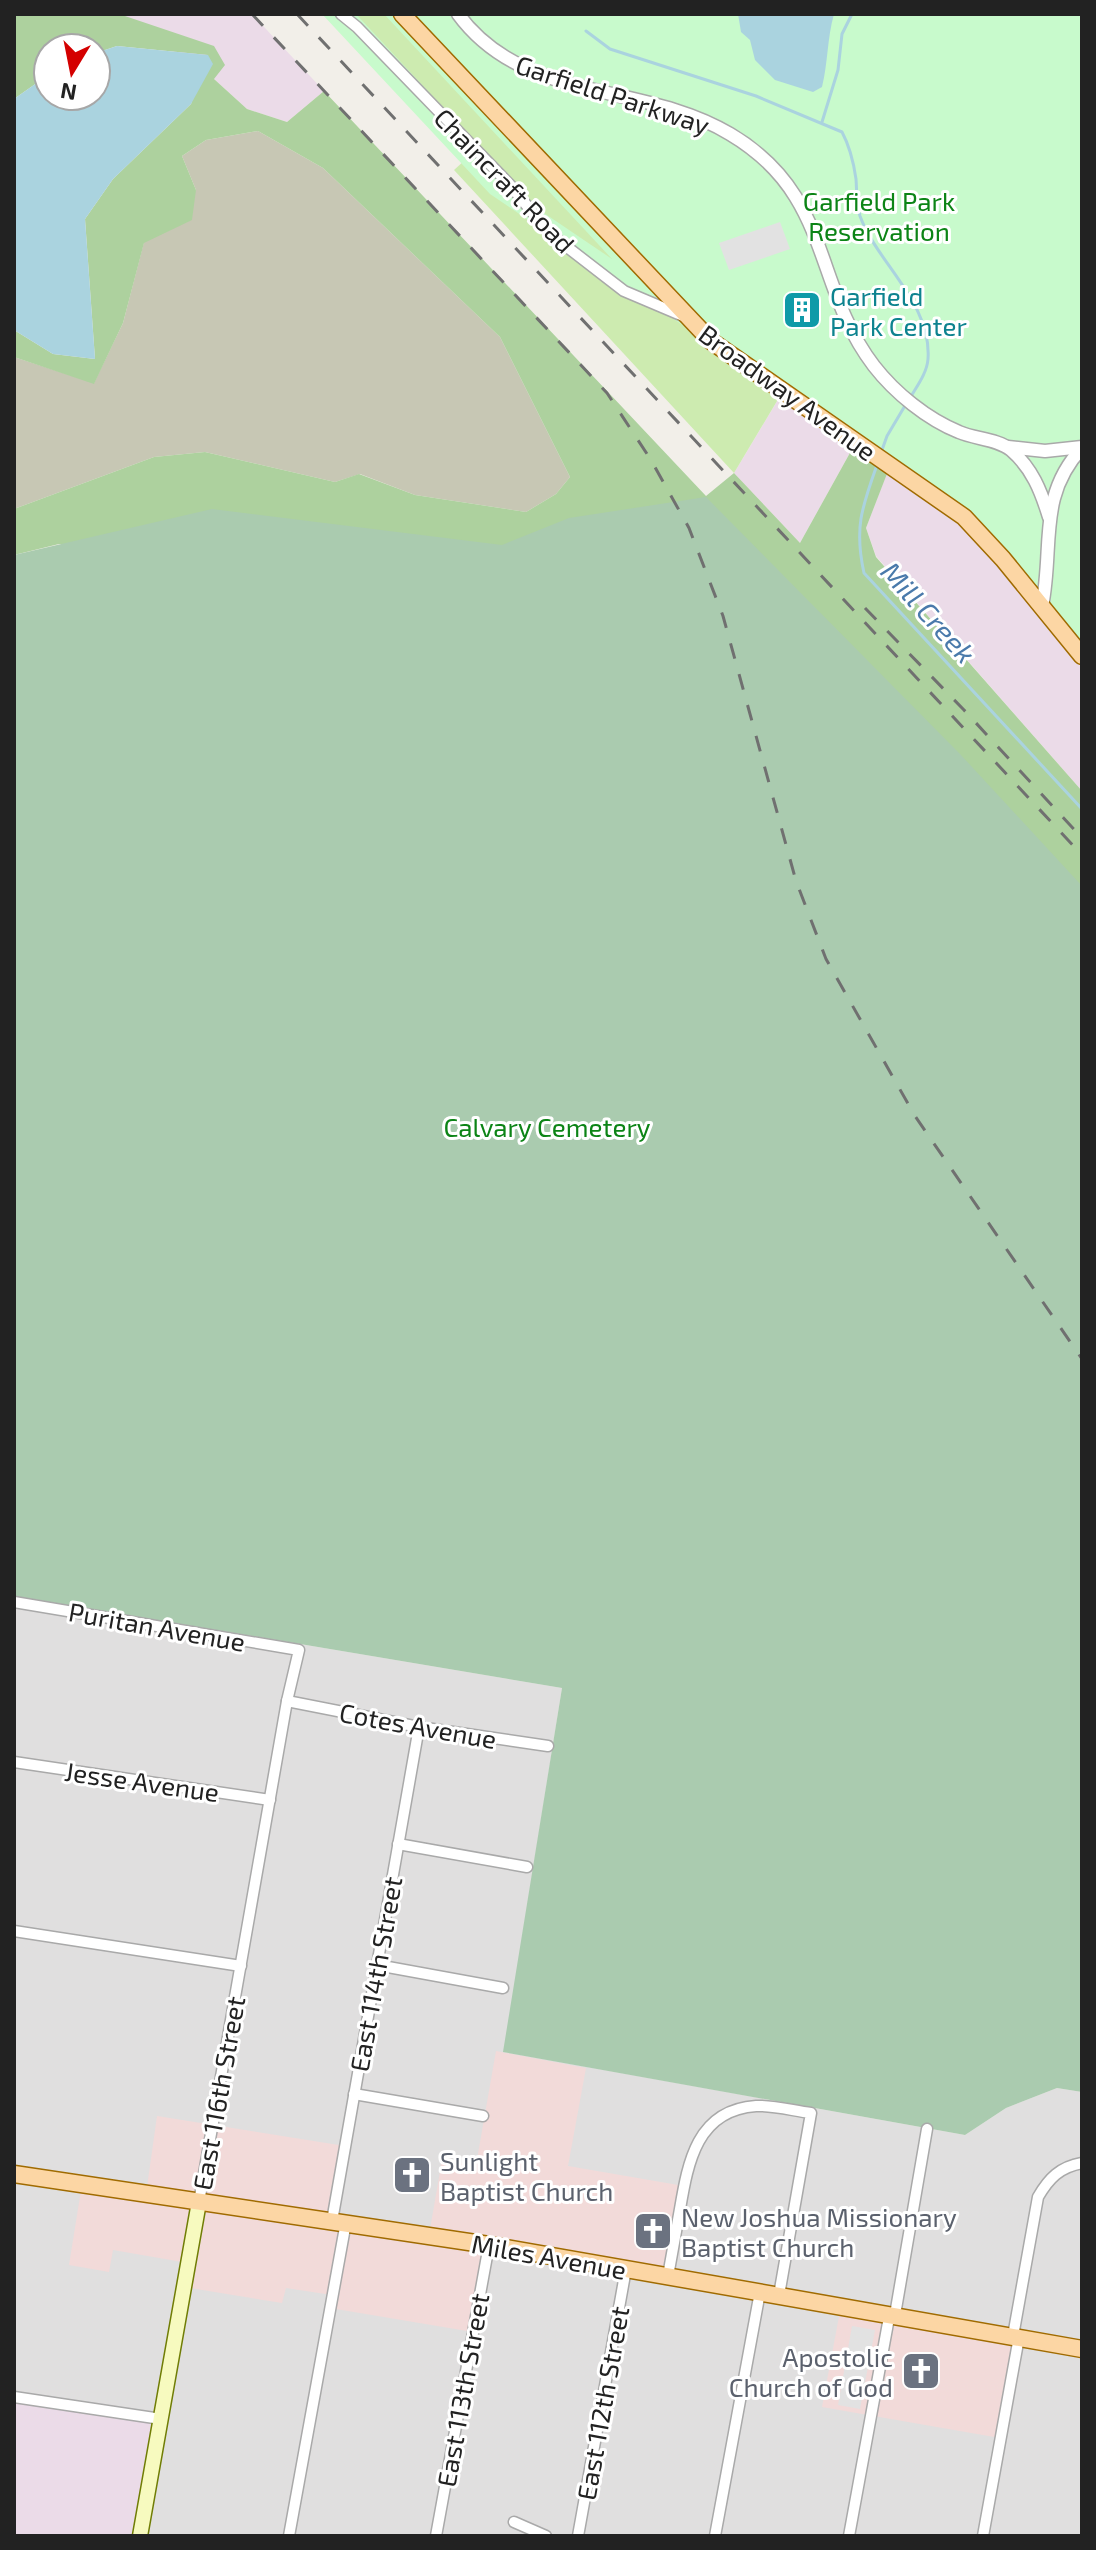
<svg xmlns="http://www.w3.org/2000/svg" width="1096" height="2550" font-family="'Exo 2',sans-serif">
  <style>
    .residential { fill: #e0dfdf }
    .commercial { fill: #f2dad9 }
    .industrial { fill: #ebdbe8 }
    .construction { fill: #c7c7b4 }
    .grass { fill: #cdebb0 }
    .forest { fill: #add19e }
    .cemetery { fill: #aacbaf }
    .park { fill: #c8facc }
    .parking { fill: #e2e2e2 }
    .water { fill: #aad3df }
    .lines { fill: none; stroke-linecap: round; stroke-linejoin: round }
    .stream { stroke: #aad3df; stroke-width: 3 }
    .minor-casing { stroke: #a9a9a9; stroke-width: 13 }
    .tertiary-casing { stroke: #a9a9a9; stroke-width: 15 }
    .secondary-casing { stroke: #707d05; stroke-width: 17 }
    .primary-casing { stroke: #a06b00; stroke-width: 19 }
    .minor { stroke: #fff; stroke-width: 10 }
    .tertiary { stroke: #fff; stroke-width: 12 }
    .secondary { stroke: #f7fabf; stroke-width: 14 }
    .primary { stroke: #fcd6a4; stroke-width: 16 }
    .rail { stroke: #707070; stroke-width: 3; stroke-dasharray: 16 16; stroke-linecap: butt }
    .labels { text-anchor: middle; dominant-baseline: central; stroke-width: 6; stroke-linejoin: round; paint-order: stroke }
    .street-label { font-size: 26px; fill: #222; stroke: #fff }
    .park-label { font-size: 26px; fill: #0c8416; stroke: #fff }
    .culture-label { font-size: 26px; fill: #0d838f; stroke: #fff; text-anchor: start }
    .worship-label { font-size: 26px; fill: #5b616d; stroke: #fff; text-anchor: start }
    .water-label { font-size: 28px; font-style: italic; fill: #4a7aab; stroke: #fff }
  </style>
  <rect width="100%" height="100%" fill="#f2efe9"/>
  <!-- residential -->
  <polygon class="residential" points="14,1596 562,1688 504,2052 965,2135 1006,2108 1057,2088 1082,2092 1082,2536 134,2536 14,2406"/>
  <!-- commercial -->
  <g class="commercial">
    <polygon points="496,2051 586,2068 568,2166 684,2186 668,2276 489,2245 473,2332 330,2308 332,2295 286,2288 282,2303 184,2287 188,2263 113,2250 109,2272 69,2265 82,2184 146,2194 157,2116 345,2146 332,2220 429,2235 442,2160 476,2165"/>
    <polygon points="841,2306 1019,2337 1000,2438 822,2407"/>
  </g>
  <!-- industrial -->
  <g class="industrial">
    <polygon points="119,14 252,14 324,91 287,122 247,109 214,79"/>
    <polygon points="782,393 856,442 800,543 734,473"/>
    <polygon points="890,465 964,517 1082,656 1082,791 876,556 866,528"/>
    <polygon points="14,2397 161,2419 140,2536 14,2536"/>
  </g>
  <!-- construction -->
  <polygon class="construction" points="258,131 323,168 500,337 570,477 556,494 526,512 415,495 360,474 335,482 205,452 154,457 14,509 14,357 94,383 123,323 144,242 196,190 182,156 206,140"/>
  <!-- grass -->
  <polygon class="grass" points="341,14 545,14 783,391 734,473 454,170 476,150"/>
  <!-- forest -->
  <polygon class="forest" points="14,14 119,14 214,46 225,65 214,79 247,109 287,122 324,91 706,496 734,473 800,543 856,442 887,379 1045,591 890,466 866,528 876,557 1082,791 1082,969 513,567 59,544 14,555 14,509 154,457 205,452 335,482 359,474 415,495 526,512 556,494 570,477 500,337 323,168 258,131 206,140 182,156 196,190 192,220 144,243 123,323 94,384 14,357 14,330 53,354 95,359 85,219 113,179 191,104 208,55 117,46 96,53 96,48 48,48 48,75 14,99"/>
  <!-- cemetery -->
  <polygon class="cemetery" points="706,497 960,754 1082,886 1082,2092 1057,2088 1006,2108 965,2135 503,2052 562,1688 14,1596 14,555 212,509 502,545 569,518"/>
  <!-- park -->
  <polygon class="park" points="322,14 356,14 538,209 612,259 384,14 1082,14 1082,653 978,526 490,194"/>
  <!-- parking -->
  <g class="parking">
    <polygon points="780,222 790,249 729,270 719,243"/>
    <polygon points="852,2326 875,2330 860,2409 838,2405"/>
  </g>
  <!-- water -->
  <g class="water">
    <path d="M738 14H834C827 39 828 63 822 87L813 92 775 80 755 60 750 40 741 32Z"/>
    <polygon points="117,46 208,55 213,64 191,104 113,179 85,219 95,359 53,354 14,330 14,99 48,75 48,96 96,96 96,53"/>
  </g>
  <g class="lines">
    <!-- stream -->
    <g class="stream">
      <path d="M586 31 610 49 756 96 842 132C849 145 854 165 856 179 857 192 856 203 860 216 877 263 932 303 928 359 927 373 917 386 910 398"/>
      <polyline points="822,122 838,70 842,34 852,14"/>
      <polyline points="882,450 887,436 906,404"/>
      <path d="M877 465C862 507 854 528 864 573L1082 809"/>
    </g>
    <defs>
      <g id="minor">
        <polyline points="341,14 357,27 511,186 549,233 624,291 683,316"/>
        <polyline points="14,1602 299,1650 287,1701 199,2202"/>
        <polyline points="287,1701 419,1727 548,1746"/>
        <polyline points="14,1762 270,1800"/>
        <polyline points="398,1844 527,1867"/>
        <polyline points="14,1931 241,1966"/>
        <polyline points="377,1965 503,1988"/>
        <polyline points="354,2094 483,2116"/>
        <polyline points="332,2221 419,1727"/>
        <path d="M668 2276C672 2254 676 2232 680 2209 688 2162 697 2110 756 2106 773 2105 794 2111 811 2113L779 2295"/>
        <path d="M1013 2336 1038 2197C1049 2178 1060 2167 1082 2163"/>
        <polyline points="14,2397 161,2419"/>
        <polyline points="514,2522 546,2536"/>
        <polyline points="289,2536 346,2222"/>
        <polyline points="436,2536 489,2245"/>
        <polyline points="578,2536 626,2269"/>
        <polyline points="715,2536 760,2292"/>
        <polyline points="849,2536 888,2323 896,2309 927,2129"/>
        <polyline points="983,2536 1019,2337"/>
      </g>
      <g id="tertiary">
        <path d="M458 14C524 104 642 81 730 134 833 195 812 285 874 366 895 393 927 419 959 432 975 439 998 439 1011 450 1032 468 1041 491 1049 517"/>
        <polyline points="1008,447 1045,451 1082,447"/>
        <path d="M1042 606C1054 547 1037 496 1082 448"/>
      </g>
      <polyline id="secondary" points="140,2536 199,2202"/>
      <g id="primary">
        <polyline points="402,14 711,341 964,517 1003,559 1082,656"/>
        <polyline points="14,2174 489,2245 1082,2349"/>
      </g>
    </defs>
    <!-- minor casing -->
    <use href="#minor" class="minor-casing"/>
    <!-- tertiary casing -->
    <use href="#tertiary" class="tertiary-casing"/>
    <!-- secondary casing -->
    <use href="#secondary" class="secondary-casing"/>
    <!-- primary casing -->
    <use href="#primary" class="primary-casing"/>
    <!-- minor -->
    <use href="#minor" class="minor"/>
    <!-- tertiary -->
    <use href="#tertiary" class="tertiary"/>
    <!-- secondary -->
    <use href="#secondary" class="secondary"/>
    <!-- primary -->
    <use href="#primary" class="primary"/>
    <!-- rail -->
    <g class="rail">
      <polyline points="252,14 607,393 651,460 689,528 723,616 796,881 826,959 915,1116 1082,1359"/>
      <polyline points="297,14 1082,855"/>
      <polyline points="865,608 964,710 1082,838"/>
    </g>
  </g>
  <!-- icons -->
  <defs>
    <symbol id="building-square" viewBox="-11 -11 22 22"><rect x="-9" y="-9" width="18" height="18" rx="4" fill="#0f9aa8" stroke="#fff"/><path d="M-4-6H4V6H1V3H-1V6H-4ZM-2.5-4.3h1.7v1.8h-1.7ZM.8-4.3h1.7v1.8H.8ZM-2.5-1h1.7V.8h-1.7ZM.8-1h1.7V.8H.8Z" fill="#fff"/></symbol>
    <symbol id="church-square" viewBox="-11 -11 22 22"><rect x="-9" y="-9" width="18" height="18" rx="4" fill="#6b7280" stroke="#fff"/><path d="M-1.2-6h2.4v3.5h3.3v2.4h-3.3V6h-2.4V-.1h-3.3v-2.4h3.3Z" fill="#fff"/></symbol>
  </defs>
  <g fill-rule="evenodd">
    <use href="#building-square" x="780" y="288" width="44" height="44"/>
    <use href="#church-square" x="390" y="2153" width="44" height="44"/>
    <use href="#church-square" x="631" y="2209" width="44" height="44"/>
    <use href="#church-square" x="899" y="2349" width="44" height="44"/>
  </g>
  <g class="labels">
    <!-- street labels -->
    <g class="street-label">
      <text transform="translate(613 94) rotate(18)">Garfield Parkway</text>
      <text transform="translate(505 180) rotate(46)">Chaincraft Road</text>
      <text transform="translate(788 392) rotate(36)">Broadway Avenue</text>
      <text transform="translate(157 1626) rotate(10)">Puritan Avenue</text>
      <text transform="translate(418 1725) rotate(10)">Cotes Avenue</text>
      <text transform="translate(142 1781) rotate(8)">Jesse Avenue</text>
      <text transform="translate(375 1974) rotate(-80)">East 114th Street</text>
      <text transform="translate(218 2093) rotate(-80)">East 116th Street</text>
      <text transform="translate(549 2256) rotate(10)">Miles Avenue</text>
      <text transform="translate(462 2390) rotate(-80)">East 113th Street</text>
      <text transform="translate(602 2403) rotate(-80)">East 112th Street</text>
    </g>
    <!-- park labels -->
    <g class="park-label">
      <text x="879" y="200">Garfield Park<tspan x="879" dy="30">Reservation</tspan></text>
      <text x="547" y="1126">Calvary Cemetery</text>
    </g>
    <!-- culture labels -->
    <g class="culture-label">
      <text x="830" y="295">Garfield<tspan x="830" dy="30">Park Center</tspan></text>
    </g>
    <!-- worship labels -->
    <g class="worship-label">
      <text x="440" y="2160">Sunlight<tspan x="440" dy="30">Baptist Church</tspan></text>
      <text x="681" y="2216">New Joshua Missionary<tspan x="681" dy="30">Baptist Church</tspan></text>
      <text x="893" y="2356" text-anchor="end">Apostolic<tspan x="893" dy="30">Church of God</tspan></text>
    </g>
    <!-- water labels -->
    <g class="water-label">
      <text transform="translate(929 612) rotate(48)">Mill Creek</text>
    </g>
  </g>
  <!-- border -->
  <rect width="1096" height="2550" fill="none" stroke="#222222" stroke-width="32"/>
  <!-- north arrow -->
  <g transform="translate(72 72) rotate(190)"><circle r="38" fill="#ffffff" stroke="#a7a7a7" stroke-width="2"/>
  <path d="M0-6L14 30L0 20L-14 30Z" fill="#d40000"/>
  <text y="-12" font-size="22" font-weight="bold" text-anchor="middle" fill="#222222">N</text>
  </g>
</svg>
